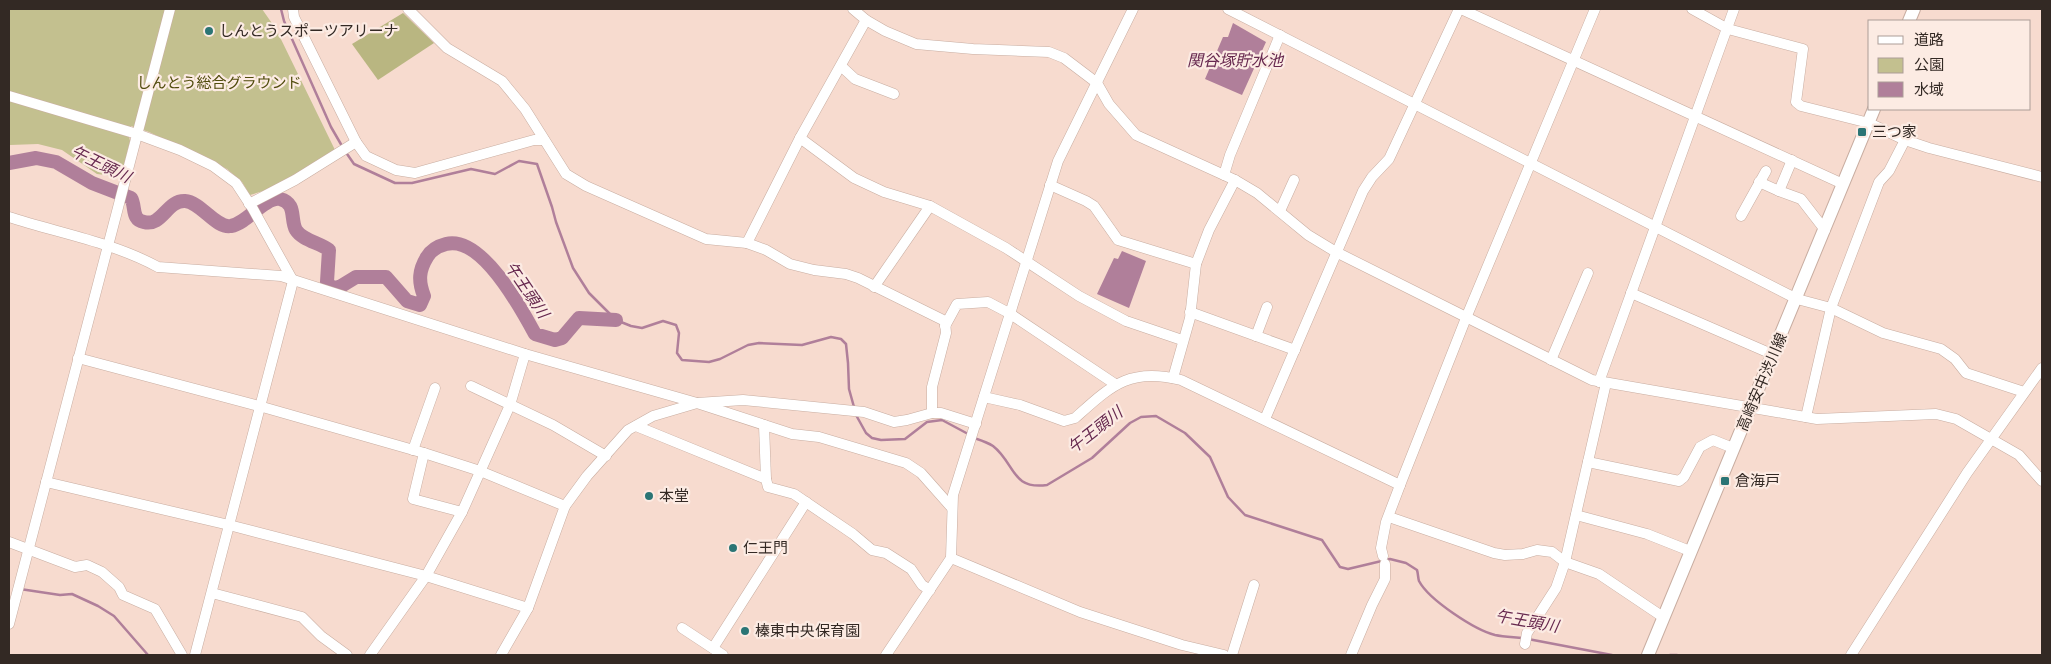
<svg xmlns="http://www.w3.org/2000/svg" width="2051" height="664" font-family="Roboto,'Noto Sans JP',sans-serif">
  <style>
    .green { fill: #c3c08f }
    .forest { fill: #b9b681 }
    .water { fill: #b07f9a }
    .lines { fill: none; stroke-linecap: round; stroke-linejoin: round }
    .stream { stroke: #b07f9a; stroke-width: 2.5 }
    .river { stroke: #b07f9a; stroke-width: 14 }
    .minor-casing { stroke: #c8ada1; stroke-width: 11 }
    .major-casing { stroke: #c8ada1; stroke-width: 14 }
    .minor { stroke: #fff; stroke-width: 10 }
    .major { stroke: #fff; stroke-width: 12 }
    .poi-dot { fill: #2b7575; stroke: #fcebe3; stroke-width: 2 }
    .labels { text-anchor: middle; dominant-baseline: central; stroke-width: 4.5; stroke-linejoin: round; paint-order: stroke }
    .poi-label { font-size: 15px; fill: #332924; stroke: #fcebe3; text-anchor: start }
    .park-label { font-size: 15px; fill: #514c0d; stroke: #fcebe3 }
    .street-label { font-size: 15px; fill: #332924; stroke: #fcebe3 }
    .water-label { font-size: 16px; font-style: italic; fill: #67294f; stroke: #fcebe3 }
  </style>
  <rect width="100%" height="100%" fill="#f7dbcf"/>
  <!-- green -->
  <polygon class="green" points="9,9 262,9 276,29 335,150 276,187 250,195 242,182 227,169 149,132 131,126 129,136 130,141 121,177 97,174 62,150 38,144 10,145"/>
  <!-- forest -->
  <polygon class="forest" points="403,13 434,43 378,80 352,44"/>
  <!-- water -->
  <g class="water">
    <polygon points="1233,23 1266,42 1242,95 1205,79 1223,37 1228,37"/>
    <polygon points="1122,251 1146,261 1129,308 1097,294 1114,258 1118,259"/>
  </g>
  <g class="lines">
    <!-- stream -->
    <g class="stream">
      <polyline points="281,9 284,21 331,127 342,146"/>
      <polyline points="345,151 354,164 395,183 412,183 471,169 495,174 519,161 537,164 552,207 556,222 573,268 589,293 616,320 631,326 642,328 663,321 676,325 679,333 677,353 682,360 709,362 720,359 748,345 759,343 802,345 831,337 841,339 846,344 848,363 849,389 854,407"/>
      <polyline points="856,415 866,433 872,438 881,440 905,439 927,422 942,420 970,435"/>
      <path d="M974 438C980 440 987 442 993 446 1015 463 1011 490 1047 485L1092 458 1130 423 1141 417 1156 416 1185 433 1210 457 1228 497 1245 515 1322 540 1340 567 1348 569 1390 559 1406 563 1417 570C1418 573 1418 578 1419 581 1429 600 1475 630 1495 635 1504 637 1514 637 1523 638"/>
      <polyline points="20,589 60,595 72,594 98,606 114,616 148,655"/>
      <polyline points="1528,639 1612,655"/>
      <polyline points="1670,655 1677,655"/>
    </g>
    <!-- river -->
    <path class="river" d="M9 163 36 158 56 162 92 183 131 198C136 206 131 220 144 222 162 227 167 200 185 201 201 202 216 229 231 226 248 223 265 196 280 199 297 203 290 220 296 230 302 240 320 243 329 250L327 282 331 287 338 288 356 277H386L407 301 420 305 424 296C418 281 419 270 427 257 431 250 438 246 446 244 481 235 521 308 535 334L555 340 562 338 579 318 616 320"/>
    <defs>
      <g id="minor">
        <polyline points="293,9 294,17 356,142 366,156 396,170 415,173 534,140 544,140"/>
        <polyline points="408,9 447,48 502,81 525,109 566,174 586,186 706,239 747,243 766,250 790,264 814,270 846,274 858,278 945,321 946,333 932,387 932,413"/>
        <polyline points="853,9 866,20 885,31 916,44 973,49 1049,52 1064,58 1097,83 1109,104 1136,135 1235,180 1257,193 1308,235 1336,252 1592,380 1817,419 1936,414 1956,419 2019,455 2042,481"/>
        <polyline points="1228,9 1797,299 1831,308 1883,333 1941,349 1955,359 1966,373 2024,392"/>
        <polyline points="1461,9 1843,184"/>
        <polyline points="1692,9 1728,29 1803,49 1796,102 1801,106 1869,123 1905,140 1929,148 2042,177"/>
        <polyline points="841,66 855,79 894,94"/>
        <polyline points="9,96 137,134 180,150 213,166 236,183 253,209 293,281 195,655"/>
        <polyline points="800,138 854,178 884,192 930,206 1006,248 1079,296 1126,321 1182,340"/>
        <polyline points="1792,160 1779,191 1801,199 1825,230"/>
        <polyline points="1224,175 1230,155 1280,35"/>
        <polyline points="1759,182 1779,191"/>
        <polyline points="1050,185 1086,201 1094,206 1118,240 1196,264"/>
        <polyline points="249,204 295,180 356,142"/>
        <polyline points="1280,211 1294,180"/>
        <polyline points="1741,216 1766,171"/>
        <path d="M9 217C58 233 112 242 158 267L281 276 525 354 697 403 792 434 819 437 906 463 921 473 952 508"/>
        <polyline points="747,243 800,138 866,20"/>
        <polyline points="874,287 930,206"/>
        <polyline points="1631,293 1774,355"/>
        <polyline points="1190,312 1295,350"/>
        <polyline points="945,326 957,304 988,302 1009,313 1115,384"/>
        <polyline points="1256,336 1267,307"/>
        <polyline points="78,358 259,406 424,453 480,471 565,506"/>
        <polyline points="1551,360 1588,273"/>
        <polyline points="1173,378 1190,318 1196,264 1209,230 1235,180"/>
        <polyline points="1599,382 1734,9"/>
        <polyline points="471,386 553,425 606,456"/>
        <path d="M984 397 1020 405 1064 421 1075 418C1111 386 1129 367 1181 380L1400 485"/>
        <polyline points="1806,417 1831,308 1879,182 1889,171 1905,140"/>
        <polyline points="1265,419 1363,191 1372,177 1389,159 1459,9"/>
        <polyline points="764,425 766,479"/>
        <polyline points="636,426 766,479 768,487 794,494 853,534 872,550 886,553 911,569 922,585 930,590"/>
        <polyline points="413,450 435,388"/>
        <polyline points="424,453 413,499 462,512"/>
        <polyline points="1588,462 1679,481 1684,477 1700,447 1713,440 1733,448"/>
        <polyline points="46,482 229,525 426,576 528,608"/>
        <polyline points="1576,515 1647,534 1690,551"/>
        <polyline points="1389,517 1494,553 1505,555 1523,554 1537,550 1552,552 1565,562 1599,574 1663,617"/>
        <polyline points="9,542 75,567 87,565 102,572 119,587 123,595 155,609 182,655"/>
        <polyline points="1383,556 1381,548 1386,522 1402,480 1466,318 1595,9"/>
        <polyline points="951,558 1080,612 1182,645 1224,655"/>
        <polyline points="212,593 302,617 321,636 347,655"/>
        <polyline points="9,624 170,9"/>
        <polyline points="682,628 723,655"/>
        <polyline points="1525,644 1527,633 1556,588 1565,562 1606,383"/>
        <polyline points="713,648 806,502"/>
        <polyline points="370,655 426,576 462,512 510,405 525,354"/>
        <polyline points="501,655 528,608 565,506 587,476 628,430 653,416 697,403 743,400 864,412 894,422 907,420 932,413 941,413 976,424"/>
        <polyline points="886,655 951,558 953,495 1058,161 1133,9"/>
        <polyline points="1232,655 1254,585"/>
        <polyline points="1351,655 1372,605 1385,579 1385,564"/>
        <polyline points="1851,655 1967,473 2042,368"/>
      </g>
      <g id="major">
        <polyline points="1909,21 1914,9"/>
        <polyline points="1648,655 1874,109"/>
      </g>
    </defs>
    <!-- minor casing -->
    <use href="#minor" class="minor-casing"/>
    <!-- major casing -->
    <use href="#major" class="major-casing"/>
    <!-- minor -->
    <use href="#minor" class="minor"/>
    <!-- major -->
    <use href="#major" class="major"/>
  </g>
  <!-- markers -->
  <g class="poi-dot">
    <circle cx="209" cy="31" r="5"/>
    <rect x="1857" y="127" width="10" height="10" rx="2.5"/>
    <rect x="1720" y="476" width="10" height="10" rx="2.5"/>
    <circle cx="649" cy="496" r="5"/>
    <circle cx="733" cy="548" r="5"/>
    <circle cx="745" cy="631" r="5"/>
  </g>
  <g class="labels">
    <!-- poi labels -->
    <g class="poi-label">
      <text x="219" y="31">しんとうスポーツアリーナ</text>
      <text x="1872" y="132">三つ家</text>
      <text x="1735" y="481">倉海戸</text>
      <text x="659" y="496">本堂</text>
      <text x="743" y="548">仁王門</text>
      <text x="755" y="631">榛東中央保育園</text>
    </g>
    <!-- park labels -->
    <g class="park-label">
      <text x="219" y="83">しんとう総合グラウンド</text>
    </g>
    <!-- street labels -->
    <g class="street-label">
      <text transform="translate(1762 382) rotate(-67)">高崎安中渋川線</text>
    </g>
    <!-- water labels -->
    <g class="water-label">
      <text x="1235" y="60">関谷塚貯水池</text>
      <text transform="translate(101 164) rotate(26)">午王頭川</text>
      <text transform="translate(527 290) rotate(56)">午王頭川</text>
      <text transform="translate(1095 430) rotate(-38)">午王頭川</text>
      <text transform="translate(1527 621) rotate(10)">午王頭川</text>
    </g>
  </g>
  <!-- border -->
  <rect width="2051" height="664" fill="none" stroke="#332924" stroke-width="20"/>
  <!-- legend -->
  <rect x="1868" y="20" width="162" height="90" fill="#fcebe3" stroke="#ac9d97"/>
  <rect x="1878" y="36" width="25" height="8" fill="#ffffff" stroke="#ac9d97"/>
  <text x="1914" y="45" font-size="15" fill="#332924">道路</text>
  <rect x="1878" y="58" width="25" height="15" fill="#c3c08f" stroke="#ac9d97"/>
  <text x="1914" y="70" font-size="15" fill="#332924">公園</text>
  <rect x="1878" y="82" width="25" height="15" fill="#b07f9a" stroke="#ac9d97"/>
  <text x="1914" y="95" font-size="15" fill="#332924">水域</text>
</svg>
